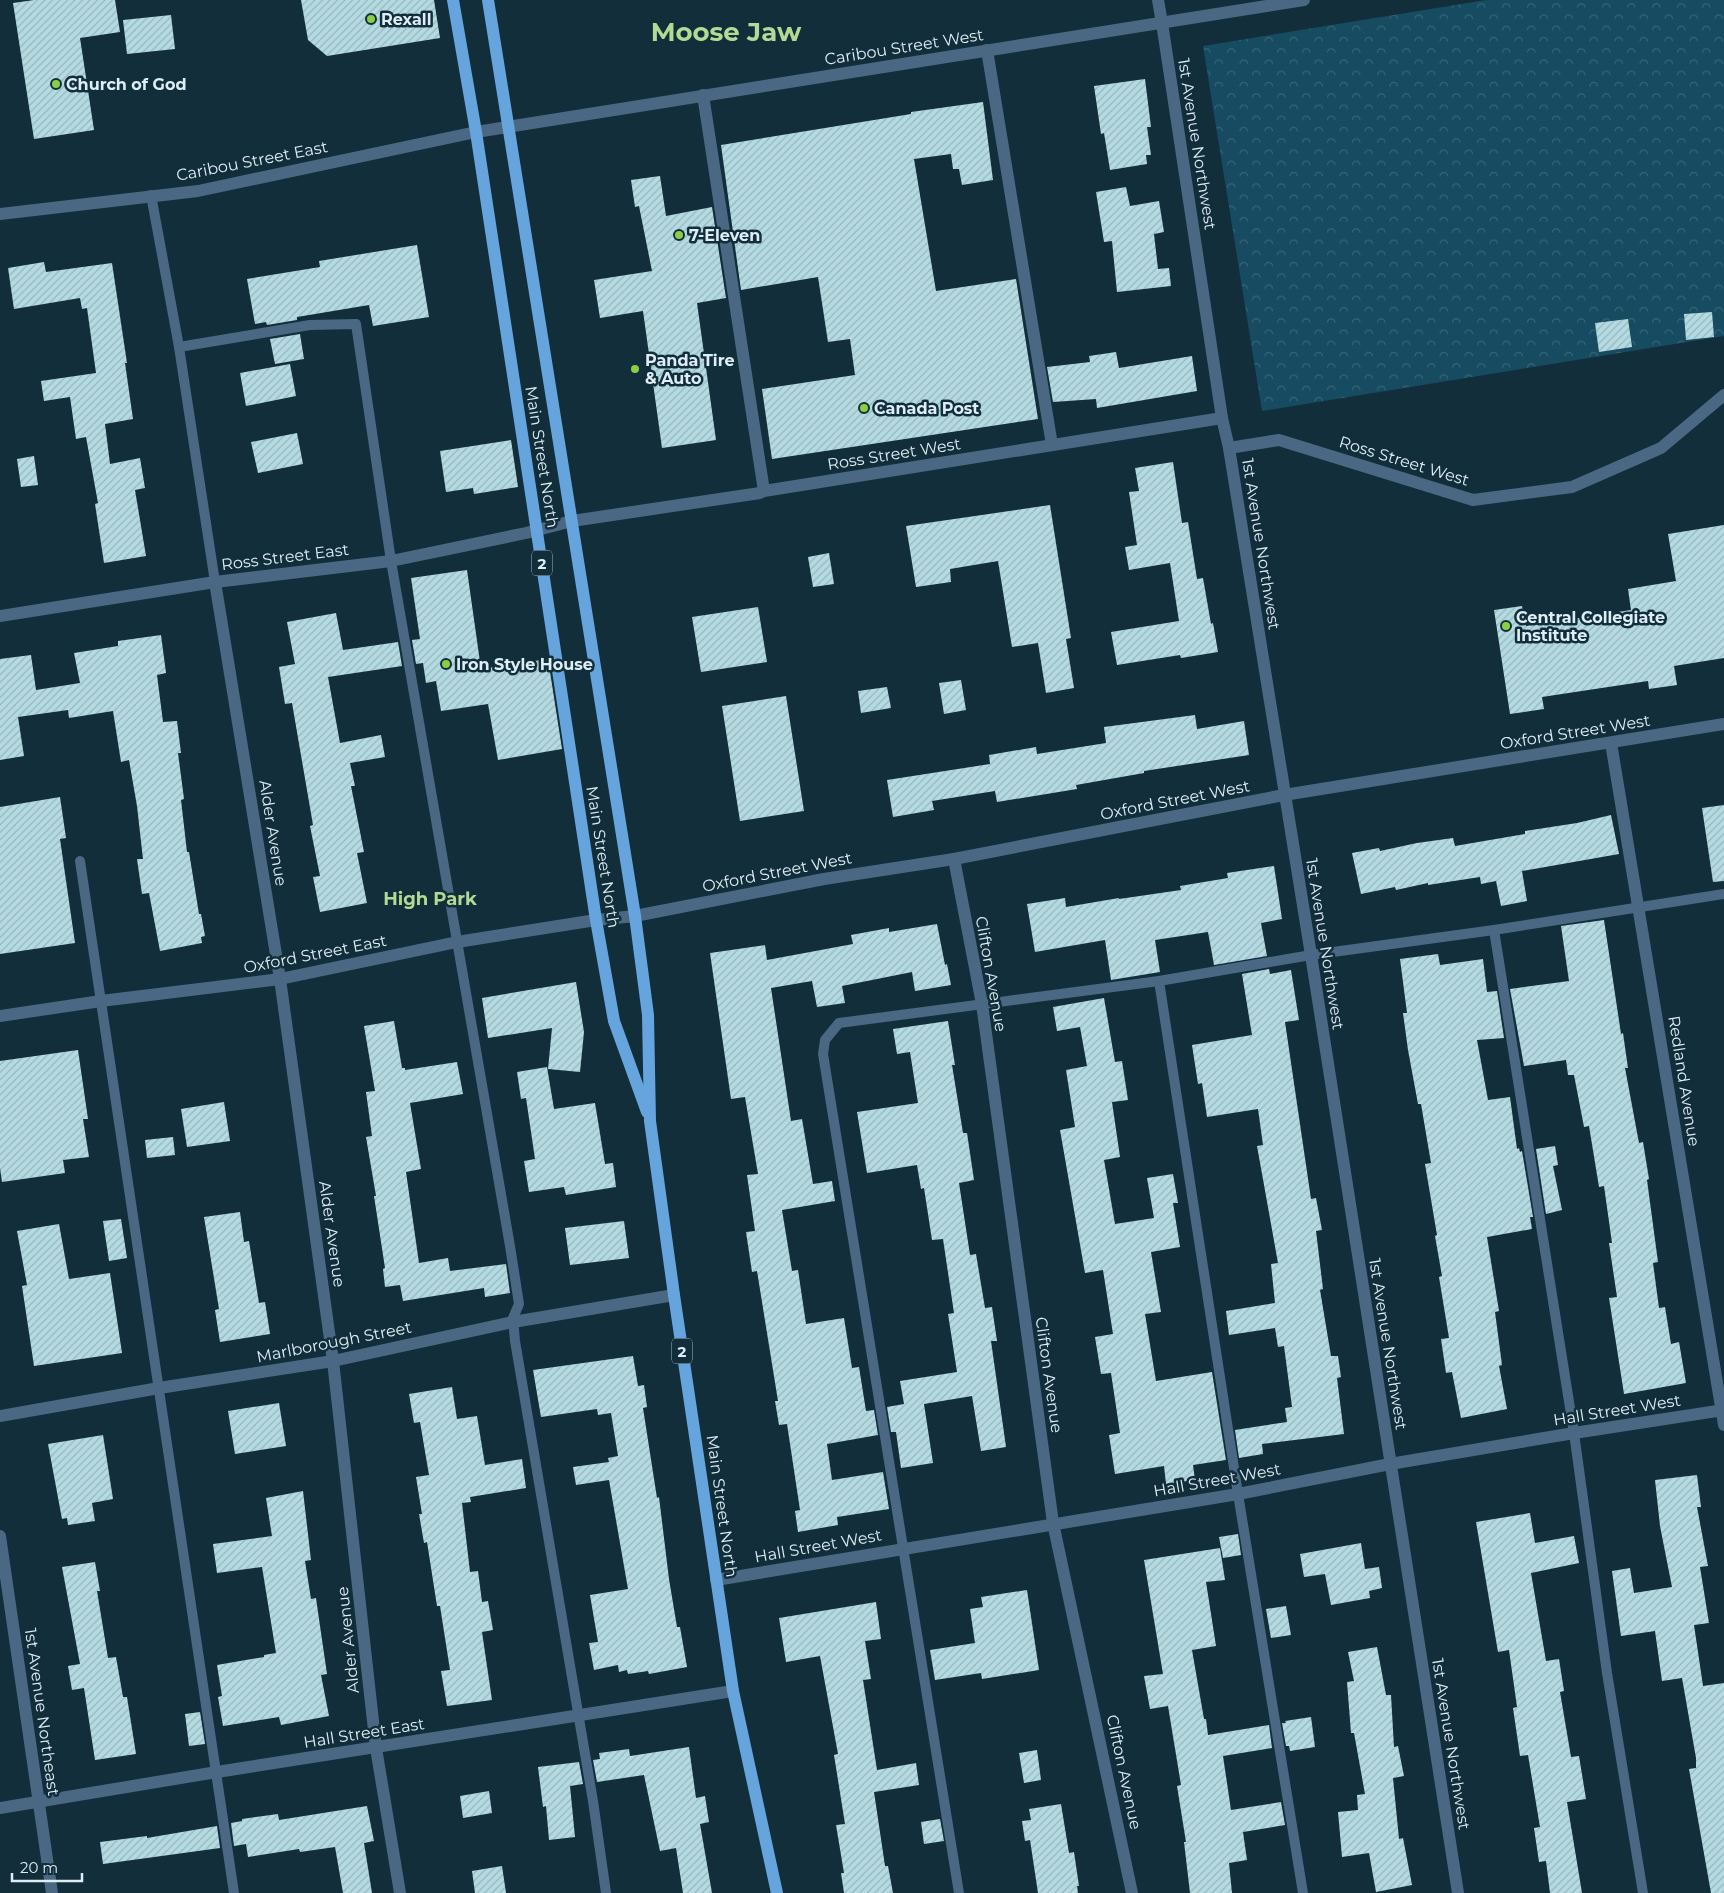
<svg xmlns="http://www.w3.org/2000/svg" width="1724" height="1893" font-family="Montserrat,sans-serif">
  <style>
    .park { fill: url(#park-crowns) }
    .building { fill: url(#building-hatch) }
    .lines { fill: none; stroke-linecap: round; stroke-linejoin: round }
    .service { stroke: #4a6784; stroke-width: 10 }
    .minor { stroke: #4a6784; stroke-width: 12 }
    .tertiary { stroke: #4a6784; stroke-width: 12 }
    .primary { stroke: #66a4de; stroke-width: 12 }
    .poi-dot { fill: #8bce46; stroke: #112e3a; stroke-width: 2 }
    .labels { text-anchor: middle; dominant-baseline: central; stroke-width: 5; stroke-linejoin: round; paint-order: stroke }
    .shield { fill: #112e3a; stroke: #a0b4be; stroke-width: 1 }
    .shield-label { font-size: 15px; font-weight: bold; fill: #deeef6 }
    .poi-label { font-size: 16px; font-weight: bold; fill: #deeef6; stroke: #112e3a; text-anchor: start }
    .street-label { font-size: 16px; fill: #deeef6; stroke: #112e3a }
    .neighbourhood-label { font-size: 18px; font-weight: bold; fill: #b3d995; stroke: #112e3a }
    .town-label { font-size: 26px; font-weight: bold; fill: #b3d995; stroke: #112e3a }
  </style>
  <defs>
    <pattern id="park-crowns" width="20" height="18" patternUnits="userSpaceOnUse" patternTransform="scale(1.25)"><rect width="20" height="18" fill="#164b61"/><path d="M2 6a3 3 0 1 1 6 0M12 15a3 3 0 1 1 6 0" fill="none" stroke="#376578"/></pattern>
    <pattern id="building-hatch" width="6" height="6" patternUnits="userSpaceOnUse" patternTransform="scale(1.25)"><rect width="6" height="6" fill="#b5dbe2"/><path d="M-1 1l2-2M0 6l6-6M5 7l2-2" fill="none" stroke="#98b6bc"/></pattern>
  </defs>
  <rect width="100%" height="100%" fill="#112e3a"/>
  <!-- park -->
  <polygon class="park" points="1486,0 1724,0 1724,336 1262,411 1203,46"/>
  <!-- building -->
  <g class="building">
    <polygon points="34,0 115,0 120,32 80,38 94,130 34,139 13,3"/>
    <polygon points="301,0 434,0 440,38 327,56 308,40"/>
    <polygon points="171,15 175,49 127,54 123,20"/>
    <polygon points="1145,79 1151,127 1147,127 1151,155 1146,155 1147,164 1110,170 1104,133 1101,134 1094,86"/>
    <polygon points="983,102 993,180 962,185 959,169 953,169 951,154 914,159 936,291 1016,279 1038,419 772,459 762,389 855,375 850,339 828,342 818,277 741,290 721,145 911,114 911,112"/>
    <polygon points="660,176 666,216 712,207 726,298 697,303 716,440 662,448 643,311 600,318 594,280 652,271 639,206 635,207 631,180"/>
    <polygon points="1126,187 1130,206 1159,201 1164,232 1154,234 1158,269 1169,268 1171,286 1117,292 1112,241 1104,242 1096,192"/>
    <polygon points="417,245 429,317 373,326 369,305 297,317 297,320 267,325 266,322 255,324 247,279 320,267 319,261"/>
    <polygon points="44,262 46,272 112,263 127,363 125,363 133,419 105,424 110,464 140,458 145,488 135,490 146,556 104,563 95,504 98,503 86,437 76,439 70,397 44,401 41,381 96,373 87,308 82,309 80,298 14,309 8,268"/>
    <polygon points="1712,312 1714,337 1686,340 1684,314"/>
    <polygon points="1628,319 1632,347 1599,352 1595,323"/>
    <polygon points="300,334 304,359 275,364 270,339"/>
    <polygon points="1116,352 1119,368 1192,356 1197,391 1097,408 1096,399 1053,402 1047,367 1090,362 1089,356"/>
    <polygon points="290,364 296,396 246,406 240,373"/>
    <polygon points="297,433 303,464 258,473 251,442"/>
    <polygon points="511,440 518,487 474,494 473,488 446,492 440,451"/>
    <polygon points="34,456 38,485 21,487 17,459"/>
    <polygon points="1173,462 1182,523 1188,522 1197,579 1203,578 1211,624 1213,623 1218,652 1181,658 1180,655 1117,665 1111,632 1179,621 1170,563 1129,570 1125,547 1137,545 1129,492 1139,491 1135,468"/>
    <polygon points="1050,505 1071,638 1066,639 1074,688 1046,693 1038,643 1012,647 998,561 950,569 951,582 916,587 906,526"/>
    <polygon points="1724,525 1724,658 1674,666 1677,685 1649,689 1648,681 1542,697 1544,709 1510,714 1494,610 1522,606 1526,626 1631,610 1628,589 1676,581 1668,534"/>
    <polygon points="829,553 834,584 813,587 808,557"/>
    <polygon points="467,570 481,669 548,659 562,749 498,760 488,704 441,711 436,681 426,683 423,663 416,664 412,640 420,639 411,578"/>
    <polygon points="758,607 767,662 701,672 692,617"/>
    <polygon points="336,613 343,650 398,642 402,666 328,677 340,743 381,735 385,757 350,763 355,786 351,786 364,852 357,853 367,903 320,912 313,877 320,876 310,826 313,825 292,703 285,704 279,667 295,664 287,622"/>
    <polygon points="161,635 166,673 157,675 163,722 177,721 181,753 178,753 184,799 181,800 187,852 189,852 199,914 201,914 205,936 201,937 202,943 160,951 149,893 142,894 137,859 143,859 137,806 129,760 121,762 113,711 69,718 68,710 18,717 24,756 0,760 0,659 31,655 36,690 80,683 74,653 118,646 118,641"/>
    <polygon points="961,680 966,710 944,714 939,683"/>
    <polygon points="887,687 891,708 861,713 858,691"/>
    <polygon points="786,696 804,811 740,821 722,706"/>
    <polygon points="1195,715 1197,729 1244,721 1249,755 1144,771 1144,773 1076,785 1077,789 997,802 995,791 932,801 934,810 893,817 887,780 990,764 989,755 1036,747 1037,754 1106,743 1104,727"/>
    <polygon points="60,797 66,838 60,839 75,943 0,954 0,807"/>
    <polygon points="1724,805 1724,881 1713,882 1702,808"/>
    <polygon points="1611,815 1619,854 1522,871 1527,901 1501,906 1496,881 1481,884 1480,877 1428,885 1428,883 1396,890 1395,887 1361,894 1352,853 1379,848 1380,851 1417,843 1453,838 1455,846 1525,834 1525,831 1577,823"/>
    <polygon points="1274,866 1282,919 1261,923 1267,956 1214,965 1208,932 1155,940 1160,972 1111,980 1105,940 1035,952 1027,904 1065,898 1066,907 1119,898 1119,899 1181,890 1180,886 1228,878 1227,873"/>
    <polygon points="1604,920 1621,1034 1623,1033 1628,1068 1625,1068 1639,1143 1643,1142 1649,1179 1647,1180 1658,1262 1653,1263 1659,1308 1665,1307 1671,1344 1679,1342 1686,1383 1624,1394 1609,1298 1617,1297 1609,1243 1612,1243 1604,1186 1599,1187 1589,1126 1584,1127 1574,1075 1568,1075 1566,1060 1524,1066 1510,989 1569,981 1561,926"/>
    <polygon points="937,924 945,965 947,964 951,985 915,991 912,972 842,986 845,1003 817,1007 812,981 771,988 791,1121 802,1119 813,1184 832,1181 835,1201 782,1210 792,1271 798,1270 806,1324 844,1318 852,1368 859,1367 866,1411 874,1410 878,1435 827,1444 832,1480 883,1472 889,1509 837,1517 838,1525 798,1532 795,1511 800,1510 787,1424 779,1425 775,1401 778,1401 757,1271 752,1272 746,1232 755,1231 747,1175 758,1174 745,1097 731,1099 710,953 765,945 767,960 853,944 851,935 889,928 889,932"/>
    <polygon points="1438,954 1440,965 1483,959 1487,992 1497,991 1504,1038 1477,1040 1488,1100 1510,1097 1517,1149 1519,1148 1520,1152 1522,1151 1533,1217 1530,1217 1532,1229 1487,1237 1499,1311 1495,1312 1502,1365 1499,1366 1507,1409 1461,1418 1452,1372 1446,1373 1441,1339 1449,1338 1439,1277 1442,1276 1435,1236 1437,1235 1425,1164 1431,1163 1421,1104 1418,1104 1408,1050 1403,1013 1407,1013 1400,959"/>
    <polygon points="1269,969 1270,974 1291,970 1299,1020 1285,1022 1311,1199 1316,1198 1322,1230 1316,1231 1323,1289 1320,1290 1331,1356 1338,1356 1341,1377 1337,1378 1344,1434 1262,1444 1263,1454 1239,1458 1235,1430 1287,1422 1285,1408 1292,1407 1284,1346 1278,1347 1275,1328 1229,1335 1226,1311 1275,1303 1271,1264 1278,1263 1257,1146 1263,1145 1258,1109 1207,1117 1202,1083 1198,1084 1192,1045 1252,1035 1242,974"/>
    <polygon points="576,982 584,1032 580,1072 548,1069 552,1028 488,1038 482,998"/>
    <polygon points="1104,998 1115,1062 1122,1061 1128,1100 1112,1102 1120,1157 1104,1160 1115,1224 1154,1218 1147,1178 1173,1174 1178,1203 1173,1203 1180,1247 1151,1252 1161,1312 1145,1314 1156,1381 1212,1372 1226,1460 1193,1465 1195,1480 1166,1484 1164,1466 1115,1474 1109,1435 1120,1433 1111,1373 1101,1374 1095,1337 1113,1334 1103,1270 1085,1273 1060,1130 1075,1127 1066,1070 1087,1066 1080,1027 1057,1031 1053,1007"/>
    <polygon points="394,1021 402,1068 405,1068 405,1070 457,1062 463,1094 410,1103 421,1169 406,1172 419,1263 448,1258 450,1271 506,1264 510,1293 485,1297 484,1288 403,1301 400,1285 385,1287 383,1269 385,1268 374,1196 376,1196 366,1137 372,1136 366,1092 375,1091 364,1026"/>
    <polygon points="948,1021 955,1065 952,1065 963,1133 967,1133 974,1180 959,1183 970,1255 976,1254 985,1308 992,1307 997,1341 991,1341 1006,1447 981,1451 972,1396 924,1404 933,1463 901,1468 896,1432 891,1432 887,1407 904,1404 900,1381 957,1372 948,1314 954,1313 943,1239 932,1240 924,1188 921,1189 917,1165 867,1173 857,1112 918,1103 910,1052 897,1054 893,1029"/>
    <polygon points="78,1050 88,1119 83,1119 89,1157 63,1160 65,1173 2,1182 0,1168 0,1061"/>
    <polygon points="547,1067 554,1109 595,1103 605,1164 613,1163 616,1187 566,1195 564,1187 529,1192 524,1161 535,1159 526,1098 521,1099 517,1072"/>
    <polygon points="224,1102 230,1141 187,1147 181,1109"/>
    <polygon points="173,1137 175,1155 147,1158 145,1140"/>
    <polygon points="1555,1146 1558,1165 1553,1166 1562,1210 1546,1214 1536,1149"/>
    <polygon points="240,1212 244,1242 249,1241 259,1303 265,1302 270,1334 220,1342 215,1310 219,1309 204,1217"/>
    <polygon points="121,1219 127,1258 109,1261 103,1221"/>
    <polygon points="624,1221 629,1258 570,1265 565,1228"/>
    <polygon points="59,1224 69,1279 110,1273 122,1353 34,1366 22,1286 27,1285 17,1231"/>
    <polygon points="633,1356 638,1386 644,1385 647,1407 643,1408 657,1498 659,1497 669,1579 677,1627 680,1627 687,1667 649,1674 648,1671 628,1674 627,1670 619,1672 618,1665 594,1670 589,1643 598,1642 590,1595 628,1589 609,1480 576,1485 573,1467 609,1462 608,1458 618,1456 611,1413 598,1415 597,1409 541,1417 533,1370"/>
    <polygon points="452,1387 457,1419 477,1416 485,1465 522,1459 526,1488 470,1497 471,1502 462,1503 470,1572 478,1571 482,1602 488,1601 493,1630 482,1632 492,1700 447,1706 441,1671 450,1670 440,1606 437,1606 427,1542 424,1543 419,1514 422,1514 416,1477 429,1475 420,1422 414,1423 409,1394"/>
    <polygon points="279,1403 286,1446 235,1454 228,1411"/>
    <polygon points="103,1435 113,1499 92,1503 95,1521 68,1525 67,1518 62,1519 48,1444"/>
    <polygon points="1697,1475 1701,1507 1697,1507 1708,1566 1700,1567 1709,1623 1694,1625 1703,1686 1724,1683 1724,1893 1711,1893 1689,1769 1696,1768 1696,1758 1682,1678 1662,1681 1655,1631 1621,1636 1612,1571 1630,1568 1634,1593 1672,1587 1660,1526 1655,1480"/>
    <polygon points="303,1491 311,1560 305,1561 311,1599 316,1598 320,1626 327,1674 321,1675 329,1716 281,1725 279,1717 223,1726 218,1697 222,1696 217,1665 264,1657 264,1655 276,1653 262,1567 217,1573 213,1544 272,1536 266,1498"/>
    <polygon points="1530,1513 1535,1543 1574,1536 1579,1563 1531,1573 1546,1661 1559,1659 1564,1691 1560,1692 1571,1757 1579,1756 1586,1799 1567,1802 1582,1893 1550,1893 1546,1861 1539,1862 1534,1828 1540,1827 1528,1755 1520,1756 1513,1708 1517,1707 1509,1650 1498,1652 1476,1522"/>
    <polygon points="1238,1534 1241,1555 1223,1558 1219,1537"/>
    <polygon points="1361,1543 1365,1569 1379,1567 1382,1588 1369,1591 1370,1598 1331,1605 1325,1574 1304,1577 1300,1554"/>
    <polygon points="1220,1548 1225,1580 1206,1582 1216,1646 1192,1650 1204,1719 1206,1719 1208,1735 1269,1725 1272,1748 1223,1756 1231,1810 1281,1802 1285,1825 1243,1832 1247,1860 1229,1863 1232,1893 1190,1893 1184,1842 1186,1842 1177,1786 1181,1785 1168,1706 1150,1709 1144,1676 1163,1674 1144,1560"/>
    <polygon points="95,1562 100,1591 97,1591 108,1658 116,1657 123,1697 127,1697 136,1754 95,1760 84,1688 72,1690 68,1666 80,1664 62,1567"/>
    <polygon points="1027,1590 1039,1670 982,1679 981,1673 935,1680 930,1650 975,1643 970,1609 983,1607 981,1597"/>
    <polygon points="876,1602 881,1639 865,1641 871,1679 863,1680 877,1770 916,1763 919,1785 874,1792 885,1866 888,1866 893,1893 844,1893 841,1873 844,1873 836,1825 845,1824 834,1755 838,1754 820,1656 786,1662 779,1618"/>
    <polygon points="1286,1606 1291,1635 1271,1638 1266,1609"/>
    <polygon points="1377,1647 1386,1695 1391,1695 1394,1747 1398,1746 1404,1776 1393,1778 1399,1839 1403,1838 1412,1885 1376,1892 1369,1853 1342,1857 1338,1812 1358,1810 1357,1795 1365,1794 1354,1733 1351,1733 1347,1682 1354,1681 1348,1652"/>
    <polygon points="200,1712 205,1744 189,1746 185,1714"/>
    <polygon points="1311,1717 1315,1747 1290,1751 1289,1746 1286,1746 1282,1723 1286,1723 1285,1721"/>
    <polygon points="689,1747 696,1798 705,1796 709,1822 700,1824 712,1893 683,1893 676,1848 660,1851 644,1775 597,1782 593,1760 600,1759 599,1753 629,1749 630,1756"/>
    <polygon points="1037,1750 1041,1780 1024,1783 1019,1753"/>
    <polygon points="579,1762 583,1784 570,1786 575,1837 549,1840 546,1806 543,1807 538,1767"/>
    <polygon points="489,1791 492,1813 463,1818 460,1796"/>
    <polygon points="1061,1804 1069,1853 1074,1852 1079,1886 1077,1886 1078,1893 1038,1893 1030,1840 1025,1841 1022,1821 1031,1820 1029,1809"/>
    <polygon points="367,1806 374,1841 364,1843 372,1893 343,1893 335,1847 300,1852 299,1849 248,1857 246,1844 234,1846 231,1823 242,1821 242,1819 278,1814 279,1820"/>
    <polygon points="940,1819 944,1841 924,1844 921,1822"/>
    <polygon points="217,1826 220,1848 103,1864 100,1842 147,1836 147,1838"/>
    <polygon points="502,1866 506,1893 475,1893 472,1871"/>
  </g>
  <g class="lines">
    <!-- service -->
    <g class="service">
      <polyline points="151,195 179,347 215,582"/>
      <polyline points="179,347 310,325 356,324 391,561 510,1246 519,1304 513,1318 515,1341 593,1801 606,1893"/>
      <polyline points="80,861 234,1893"/>
      <polyline points="1494,930 1574,1433 1607,1673 1643,1893"/>
      <polyline points="1159,981 1238,1494 1303,1893"/>
      <polyline points="959,1893 823,1054 825,1040 839,1023 1159,981 1311,955 1494,930 1724,894"/>
    </g>
    <!-- minor -->
    <g class="minor">
      <polyline points="1162,23 1222,418 1229,448 1311,955 1458,1893"/>
      <polyline points="987,50 1052,445"/>
      <polyline points="703,95 764,491"/>
      <polyline points="1229,448 1279,440 1473,500 1572,487 1661,448 1724,395"/>
      <polyline points="215,582 280,979 333,1361 376,1748 400,1893"/>
      <polyline points="0,616 215,582 391,561 526,533 572,521 760,493 764,491 1222,418"/>
      <polyline points="1611,743 1724,1425"/>
      <polyline points="954,859 982,1004 1053,1523 1132,1893"/>
      <polyline points="0,1016 101,1001 280,979 457,942 596,920 635,916 824,879 954,859 1284,795 1724,724"/>
      <polyline points="0,1416 159,1388 333,1361 513,1322 674,1295"/>
      <polyline points="0,1536 52,1893"/>
      <polyline points="716,1580 1238,1494 1390,1464 1574,1433 1724,1410"/>
      <polyline points="0,1808 217,1772 733,1691"/>
    </g>
    <!-- tertiary -->
    <g class="tertiary">
      <polyline points="1158,0 1162,23"/>
      <polyline points="0,214 198,191 476,132 1304,0"/>
    </g>
    <!-- primary -->
    <g class="primary">
      <polyline points="453,0 476,132 596,920 614,1021 647,1112"/>
      <polyline points="488,0 635,916 648,1015 650,1121 674,1295 733,1691 777,1893"/>
    </g>
  </g>
  <!-- markers -->
  <g class="poi-dot">
    <circle cx="371" cy="19" r="5"/>
    <circle cx="56" cy="84" r="5"/>
    <circle cx="679" cy="235" r="5"/>
    <circle cx="635" cy="369" r="5"/>
    <circle cx="864" cy="408" r="5"/>
    <circle cx="1506" cy="626" r="5"/>
    <circle cx="446" cy="664" r="5"/>
  </g>
  <g class="labels">
    <!-- shield labels -->
    <g class="shield">
      <rect x="532" y="550.5" width="20" height="25" rx="4"/>
      <rect x="672" y="1338.5" width="20" height="25" rx="4"/>
    </g>
    <g class="shield-label">
      <text x="542" y="563">2</text>
      <text x="682" y="1351">2</text>
    </g>
    <!-- poi labels -->
    <g class="poi-label">
      <text x="381" y="19">Rexall</text>
      <text x="66" y="84">Church of God</text>
      <text x="689" y="235">7-Eleven</text>
      <text x="645" y="360">Panda Tire<tspan x="645" dy="18">&amp; Auto</tspan></text>
      <text x="874" y="408">Canada Post</text>
      <text x="1516" y="617">Central Collegiate<tspan x="1516" dy="18">Institute</tspan></text>
      <text x="456" y="664">Iron Style House</text>
    </g>
    <!-- street labels -->
    <g class="street-label">
      <text transform="translate(904 47) rotate(-9)">Caribou Street West</text>
      <text transform="translate(1197 144) rotate(81)">1st Avenue Northwest</text>
      <text transform="translate(252 161) rotate(-11)">Caribou Street East</text>
      <text transform="translate(894 454) rotate(-9)">Ross Street West</text>
      <text transform="translate(542 457) rotate(81)">Main Street North</text>
      <text transform="translate(1404 461) rotate(17)">Ross Street West</text>
      <text transform="translate(1261 544) rotate(81)">1st Avenue Northwest</text>
      <text transform="translate(285 557) rotate(-7)">Ross Street East</text>
      <text transform="translate(1575 732) rotate(-9)">Oxford Street West</text>
      <text transform="translate(1175 800) rotate(-11)">Oxford Street West</text>
      <text transform="translate(273 833) rotate(81)">Alder Avenue</text>
      <text transform="translate(603 857) rotate(81)">Main Street North</text>
      <text transform="translate(777 872) rotate(-11)">Oxford Street West</text>
      <text transform="translate(1325 944) rotate(81)">1st Avenue Northwest</text>
      <text transform="translate(315 954) rotate(-11)">Oxford Street East</text>
      <text transform="translate(991 974) rotate(80)">Clifton Avenue</text>
      <text transform="translate(1684 1081) rotate(81)">Redland Avenue</text>
      <text transform="translate(332 1234) rotate(82)">Alder Avenue</text>
      <text transform="translate(334 1342) rotate(-11)">Marlborough Street</text>
      <text transform="translate(1388 1344) rotate(81)">1st Avenue Northwest</text>
      <text transform="translate(1049 1375) rotate(82)">Clifton Avenue</text>
      <text transform="translate(1617 1410) rotate(-9)">Hall Street West</text>
      <text transform="translate(1217 1480) rotate(-10)">Hall Street West</text>
      <text transform="translate(722 1506) rotate(82)">Main Street North</text>
      <text transform="translate(818 1546) rotate(-10)">Hall Street West</text>
      <text transform="translate(348 1640) rotate(-96)">Alder Avenue</text>
      <text transform="translate(42 1712) rotate(82)">1st Avenue Northeast</text>
      <text transform="translate(364 1733) rotate(-9)">Hall Street East</text>
      <text transform="translate(1451 1744) rotate(81)">1st Avenue Northwest</text>
      <text transform="translate(1124 1772) rotate(78)">Clifton Avenue</text>
    </g>
    <!-- neighbourhood labels -->
    <g class="neighbourhood-label">
      <text x="430" y="899">High Park</text>
    </g>
    <!-- town labels -->
    <g class="town-label">
      <text x="726" y="32">Moose Jaw</text>
    </g>
  </g>
  <!-- scale -->
  <path d="M12 1873v8h70v-8" fill="none" stroke="#deeef6" stroke-width="2.5"/>
  <text x="20" y="1873" font-size="15" fill="#deeef6" stroke="#112e3a" stroke-width="4" paint-order="stroke">20 m</text>
</svg>
